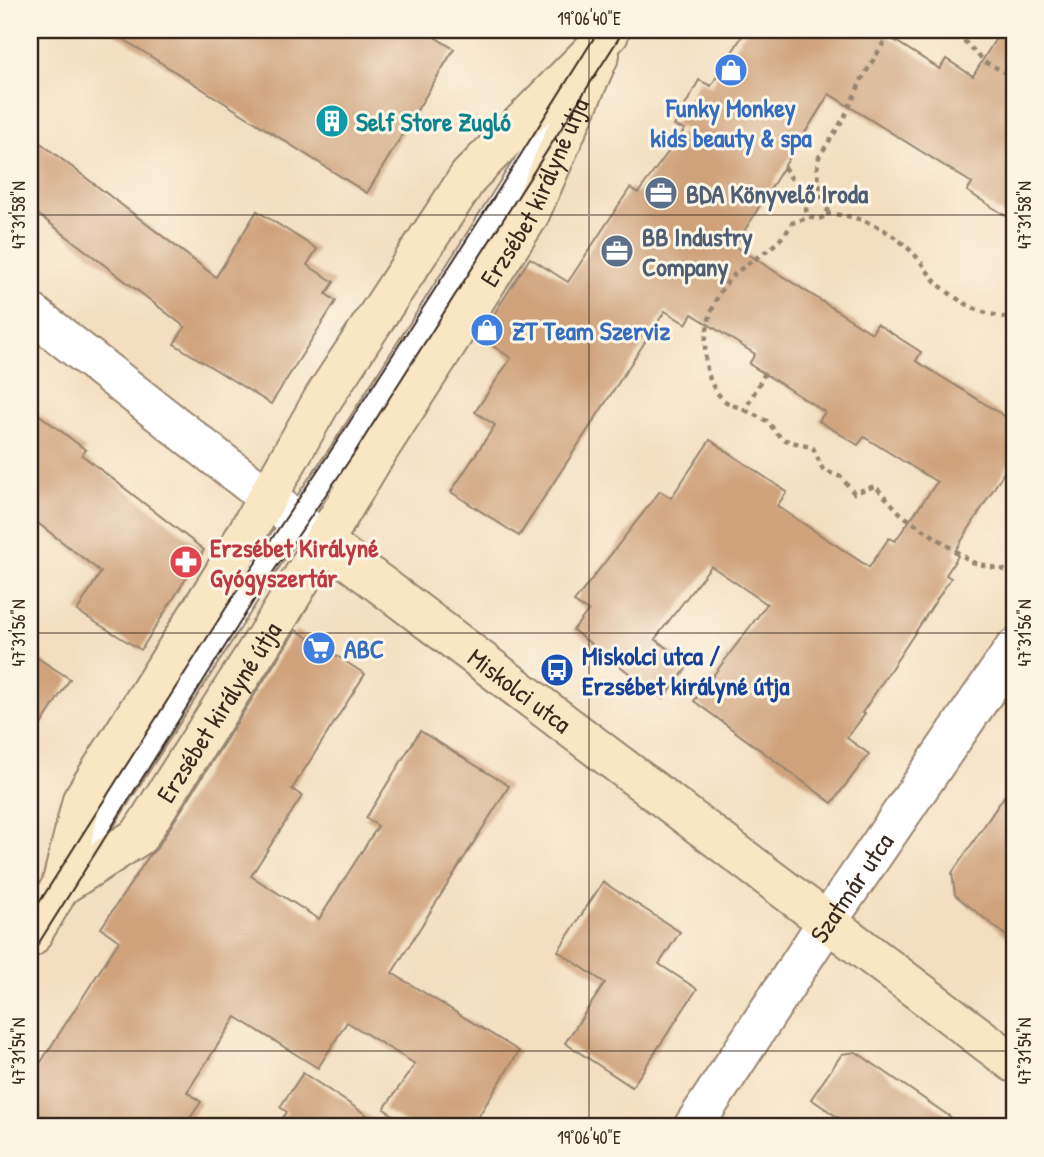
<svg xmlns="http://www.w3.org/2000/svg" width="1044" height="1157" font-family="'Patrick Hand',sans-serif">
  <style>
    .building { fill: #cfa27c }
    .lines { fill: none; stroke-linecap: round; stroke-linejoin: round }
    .lane-casing { stroke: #97846f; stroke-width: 28 }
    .street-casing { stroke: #97846f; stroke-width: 42 }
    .secondary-casing { stroke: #97846f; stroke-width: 42 }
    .path { stroke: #97846f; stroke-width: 4.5; stroke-dasharray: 5 5; stroke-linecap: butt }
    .lane { stroke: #fff; stroke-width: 24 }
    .street { stroke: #fff; stroke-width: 38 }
    .secondary { stroke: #f9e7c3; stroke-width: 38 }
    .tram { stroke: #3b2a1e; stroke-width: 2 }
    .ticks { fill: none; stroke: #3b2a1e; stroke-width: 2; stroke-opacity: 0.45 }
    .labels { text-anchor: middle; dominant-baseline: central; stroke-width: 6; stroke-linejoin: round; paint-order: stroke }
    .shop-label { font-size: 26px; font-weight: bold; fill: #366cbe; stroke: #fcf5e5; text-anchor: start }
    .culture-label { font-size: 26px; font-weight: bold; fill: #0d838f; stroke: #fcf5e5; text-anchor: start }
    .street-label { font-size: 26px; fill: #3b2a1e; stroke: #fcf5e5 }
    .service-label { font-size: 26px; font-weight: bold; fill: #4e5e75; stroke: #fcf5e5; text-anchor: start }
    .health-label { font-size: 26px; font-weight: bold; fill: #be3a42; stroke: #fcf5e5; text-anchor: start }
    .transit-label { font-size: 26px; font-weight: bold; fill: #164399; stroke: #fcf5e5; text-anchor: start }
    .neatline { fill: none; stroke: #3b2a1e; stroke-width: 2.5 }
    .ticks-label { font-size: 18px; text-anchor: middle; fill: #3b2a1e }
  </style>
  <rect width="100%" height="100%" fill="#fcf5e5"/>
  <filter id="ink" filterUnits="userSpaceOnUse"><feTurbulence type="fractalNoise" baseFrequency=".0143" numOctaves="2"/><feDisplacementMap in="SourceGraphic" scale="14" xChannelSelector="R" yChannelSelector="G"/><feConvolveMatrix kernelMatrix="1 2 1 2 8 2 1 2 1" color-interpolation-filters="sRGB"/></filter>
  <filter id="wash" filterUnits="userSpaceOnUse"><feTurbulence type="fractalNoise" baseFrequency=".00686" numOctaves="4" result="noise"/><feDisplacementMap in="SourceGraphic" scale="28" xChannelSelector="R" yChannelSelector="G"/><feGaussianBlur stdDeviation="1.57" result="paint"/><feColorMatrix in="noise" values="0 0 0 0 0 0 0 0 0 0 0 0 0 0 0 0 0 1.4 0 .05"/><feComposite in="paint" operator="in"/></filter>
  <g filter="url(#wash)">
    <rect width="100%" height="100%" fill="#f3dfc0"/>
    <g id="blocks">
      <!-- building -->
      <g class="building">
        <polygon points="109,30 423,30 454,49 367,193"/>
        <polygon points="746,30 878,30 940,69 946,59 973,76 1001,30 1014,30 1014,221 967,191 972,183 829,94 735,246 872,333 877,324 921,352 916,361 1014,422 1014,456 954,553 958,556 946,575 951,578 862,713 865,714 847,738 869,754 832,803 694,701 767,604 711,566 655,639 689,665 663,699 573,630 588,611 574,602 660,491 671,498 710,440 787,492 777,506 869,567 889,538 895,541 937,482 864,437 858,445 819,421 825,412 749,364 755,354 692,314 686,324 665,311 519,536 451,492 495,425 475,412 511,358 479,337 530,258 568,282 630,188 638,193 685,129 674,126 699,80 711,86"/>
        <polygon points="30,135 216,277 257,211 317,249 307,265 334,282 326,294 336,301 271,404 174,344 185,327 30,208"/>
        <polygon points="30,408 86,450 82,455 204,550 141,650 77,611 101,572 30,517"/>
        <polygon points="296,630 365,674 292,789 302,796 251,876 319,919 378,826 366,818 420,731 509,786 392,973 519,1051 472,1127 411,1127 384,1109 415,1064 347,1022 318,1068 236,1017 187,1092 201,1102 184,1127 30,1127 30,1079 119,941 101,928 149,856 157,848"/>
        <polygon points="30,653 70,679 30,742"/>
        <polygon points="1014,782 1014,942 955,895 952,873"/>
        <polygon points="603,882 680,932 659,964 697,989 632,1087 565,1043 605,983 558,951"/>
        <polygon points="856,1052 965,1127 852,1127 811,1099 842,1054"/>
        <polygon points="303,1073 385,1127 276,1127 287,1112 280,1107"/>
      </g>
    </g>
  </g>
  <g filter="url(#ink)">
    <use href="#blocks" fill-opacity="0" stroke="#97846f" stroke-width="2"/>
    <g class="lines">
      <defs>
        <polyline id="lane" points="75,863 271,556 347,446 558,114"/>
        <g id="street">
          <polyline points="30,312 323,541"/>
          <path id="s1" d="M693 1127 827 922 1014 649"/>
        </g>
        <g id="secondary">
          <path id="s2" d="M323 541 1014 1063"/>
          <path id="s3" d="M61 886 139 836 281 613 371 462 529 216 600 54"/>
          <polyline points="30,938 61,886 82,800 223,575 324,397 469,176 609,34"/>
        </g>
      </defs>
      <!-- lane casing -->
      <use href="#lane" class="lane-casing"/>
      <!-- street casing -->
      <use href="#street" class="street-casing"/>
      <!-- secondary casing -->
      <use href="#secondary" class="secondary-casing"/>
      <!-- path -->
      <g class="path">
        <polyline points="926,30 960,37 985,62 1014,77"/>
        <polyline points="784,167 807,203"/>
        <circle cx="817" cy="208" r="11"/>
        <polyline points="822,199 817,169 819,157 844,118 862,79 887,37 914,30"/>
        <path d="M826 214C859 214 891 230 913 253 922 262 928 274 937 283 948 293 964 304 978 310 989 315 1003 316 1014 320"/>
        <path d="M765 373 745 410C739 407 730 405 725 401 693 375 704 308 728 281 748 258 778 251 792 223L810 217"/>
        <polyline points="745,410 767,421 782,439 813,448 823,470 841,477 854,493 875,486 902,515 972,562 1004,570 1014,575"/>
      </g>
      <!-- lane -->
      <use href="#lane" class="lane"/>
      <!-- street -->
      <use href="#street" class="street"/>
      <!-- secondary -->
      <use href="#secondary" class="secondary"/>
      <!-- tram -->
      <g class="tram">
        <polyline points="30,917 240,586 338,440 496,194 599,30"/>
        <polyline points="30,957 256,597 355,452 624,30"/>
      </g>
    </g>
  </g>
  <!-- ticks -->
  <path class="ticks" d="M589 30V1127M30 215H1014M30 633H1014M30 1051H1014"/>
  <!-- icons -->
  <defs>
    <symbol id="shop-disc" viewBox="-11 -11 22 22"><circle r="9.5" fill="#3f7fe0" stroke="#fcf5e5"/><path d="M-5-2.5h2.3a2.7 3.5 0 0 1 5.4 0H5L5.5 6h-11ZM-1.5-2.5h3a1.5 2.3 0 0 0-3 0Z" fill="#fff"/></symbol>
    <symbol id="building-disc" viewBox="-11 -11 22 22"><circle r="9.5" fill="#0f9aa8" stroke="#fcf5e5"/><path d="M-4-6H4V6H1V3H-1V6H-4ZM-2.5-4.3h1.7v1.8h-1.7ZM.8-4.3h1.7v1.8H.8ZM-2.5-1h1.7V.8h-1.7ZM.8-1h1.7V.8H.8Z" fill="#fff"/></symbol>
    <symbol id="office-disc" viewBox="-11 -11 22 22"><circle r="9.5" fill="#5c6f8a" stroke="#fcf5e5"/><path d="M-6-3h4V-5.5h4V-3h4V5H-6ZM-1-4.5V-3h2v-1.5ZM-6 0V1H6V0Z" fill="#fff"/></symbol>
    <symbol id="pharmacy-disc" viewBox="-11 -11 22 22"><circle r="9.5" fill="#e0444e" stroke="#fcf5e5"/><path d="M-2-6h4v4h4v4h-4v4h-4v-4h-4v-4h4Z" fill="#fff"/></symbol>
    <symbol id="supermarket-disc" viewBox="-11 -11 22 22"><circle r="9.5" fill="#3f7fe0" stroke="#fcf5e5"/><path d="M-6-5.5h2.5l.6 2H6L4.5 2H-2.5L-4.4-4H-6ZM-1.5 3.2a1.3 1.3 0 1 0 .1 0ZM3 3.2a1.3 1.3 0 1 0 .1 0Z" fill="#fff"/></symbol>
    <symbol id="bus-disc" viewBox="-11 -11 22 22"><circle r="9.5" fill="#1a4fb4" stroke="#fcf5e5"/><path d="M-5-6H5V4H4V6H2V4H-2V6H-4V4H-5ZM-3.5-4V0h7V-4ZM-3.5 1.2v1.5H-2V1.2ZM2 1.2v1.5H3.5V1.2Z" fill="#fff"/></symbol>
  </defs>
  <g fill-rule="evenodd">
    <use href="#shop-disc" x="712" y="51" width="38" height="38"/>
    <use href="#building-disc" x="313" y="102" width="38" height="38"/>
    <use href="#office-disc" x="642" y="174" width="38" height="38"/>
    <use href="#office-disc" x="598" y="232" width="38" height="38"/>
    <use href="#shop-disc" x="468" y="311" width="38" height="38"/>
    <use href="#pharmacy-disc" x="167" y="543" width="38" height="38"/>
    <use href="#supermarket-disc" x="300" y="629" width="38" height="38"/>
    <use href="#bus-disc" x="538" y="651" width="38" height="38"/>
  </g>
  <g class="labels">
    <!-- shop labels -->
    <g class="shop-label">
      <text x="731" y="107" text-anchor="middle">Funky Monkey<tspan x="731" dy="30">kids beauty &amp; spa</tspan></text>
      <text x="512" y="330">ZT Team Szerviz</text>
      <text x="344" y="648">ABC</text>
    </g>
    <!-- culture labels -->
    <g class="culture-label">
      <text x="356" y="121">Self Store Zugló</text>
    </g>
    <!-- street labels -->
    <g class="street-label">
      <text stroke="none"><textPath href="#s3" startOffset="849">Erzsébet királyné útja</textPath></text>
      <text stroke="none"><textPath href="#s2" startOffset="247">Miskolci utca</textPath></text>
      <text stroke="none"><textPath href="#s3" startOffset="240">Erzsébet királyné útja</textPath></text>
      <text stroke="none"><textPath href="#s1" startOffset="287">Szatmár utca</textPath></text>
    </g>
    <!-- service labels -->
    <g class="service-label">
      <text x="686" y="193">BDA Könyvelő Iroda</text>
      <text x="642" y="236">BB Industry<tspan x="642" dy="30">Company</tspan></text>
    </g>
    <!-- health labels -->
    <g class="health-label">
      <text x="210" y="547">Erzsébet Királyné<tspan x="210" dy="30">Gyógyszertár</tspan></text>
    </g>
    <!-- transit labels -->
    <g class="transit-label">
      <text x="582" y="655">Miskolci utca /<tspan x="582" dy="30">Erzsébet királyné útja</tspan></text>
    </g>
  </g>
  <!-- margin -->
  <rect width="1044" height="1157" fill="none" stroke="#fcf5e5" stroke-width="77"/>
  <rect x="38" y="38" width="968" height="1080" class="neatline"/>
  <g class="ticks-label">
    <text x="589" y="25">19°06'40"E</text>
    <text transform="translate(19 215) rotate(-90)" y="6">47°31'58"N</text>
    <text transform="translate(1025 215) rotate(-90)" y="6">47°31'58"N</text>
    <text transform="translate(19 633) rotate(-90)" y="6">47°31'56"N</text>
    <text transform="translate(1025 633) rotate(-90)" y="6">47°31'56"N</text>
    <text transform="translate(19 1051) rotate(-90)" y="6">47°31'54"N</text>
    <text transform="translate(1025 1051) rotate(-90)" y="6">47°31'54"N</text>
    <text x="589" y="1144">19°06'40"E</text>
  </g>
</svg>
